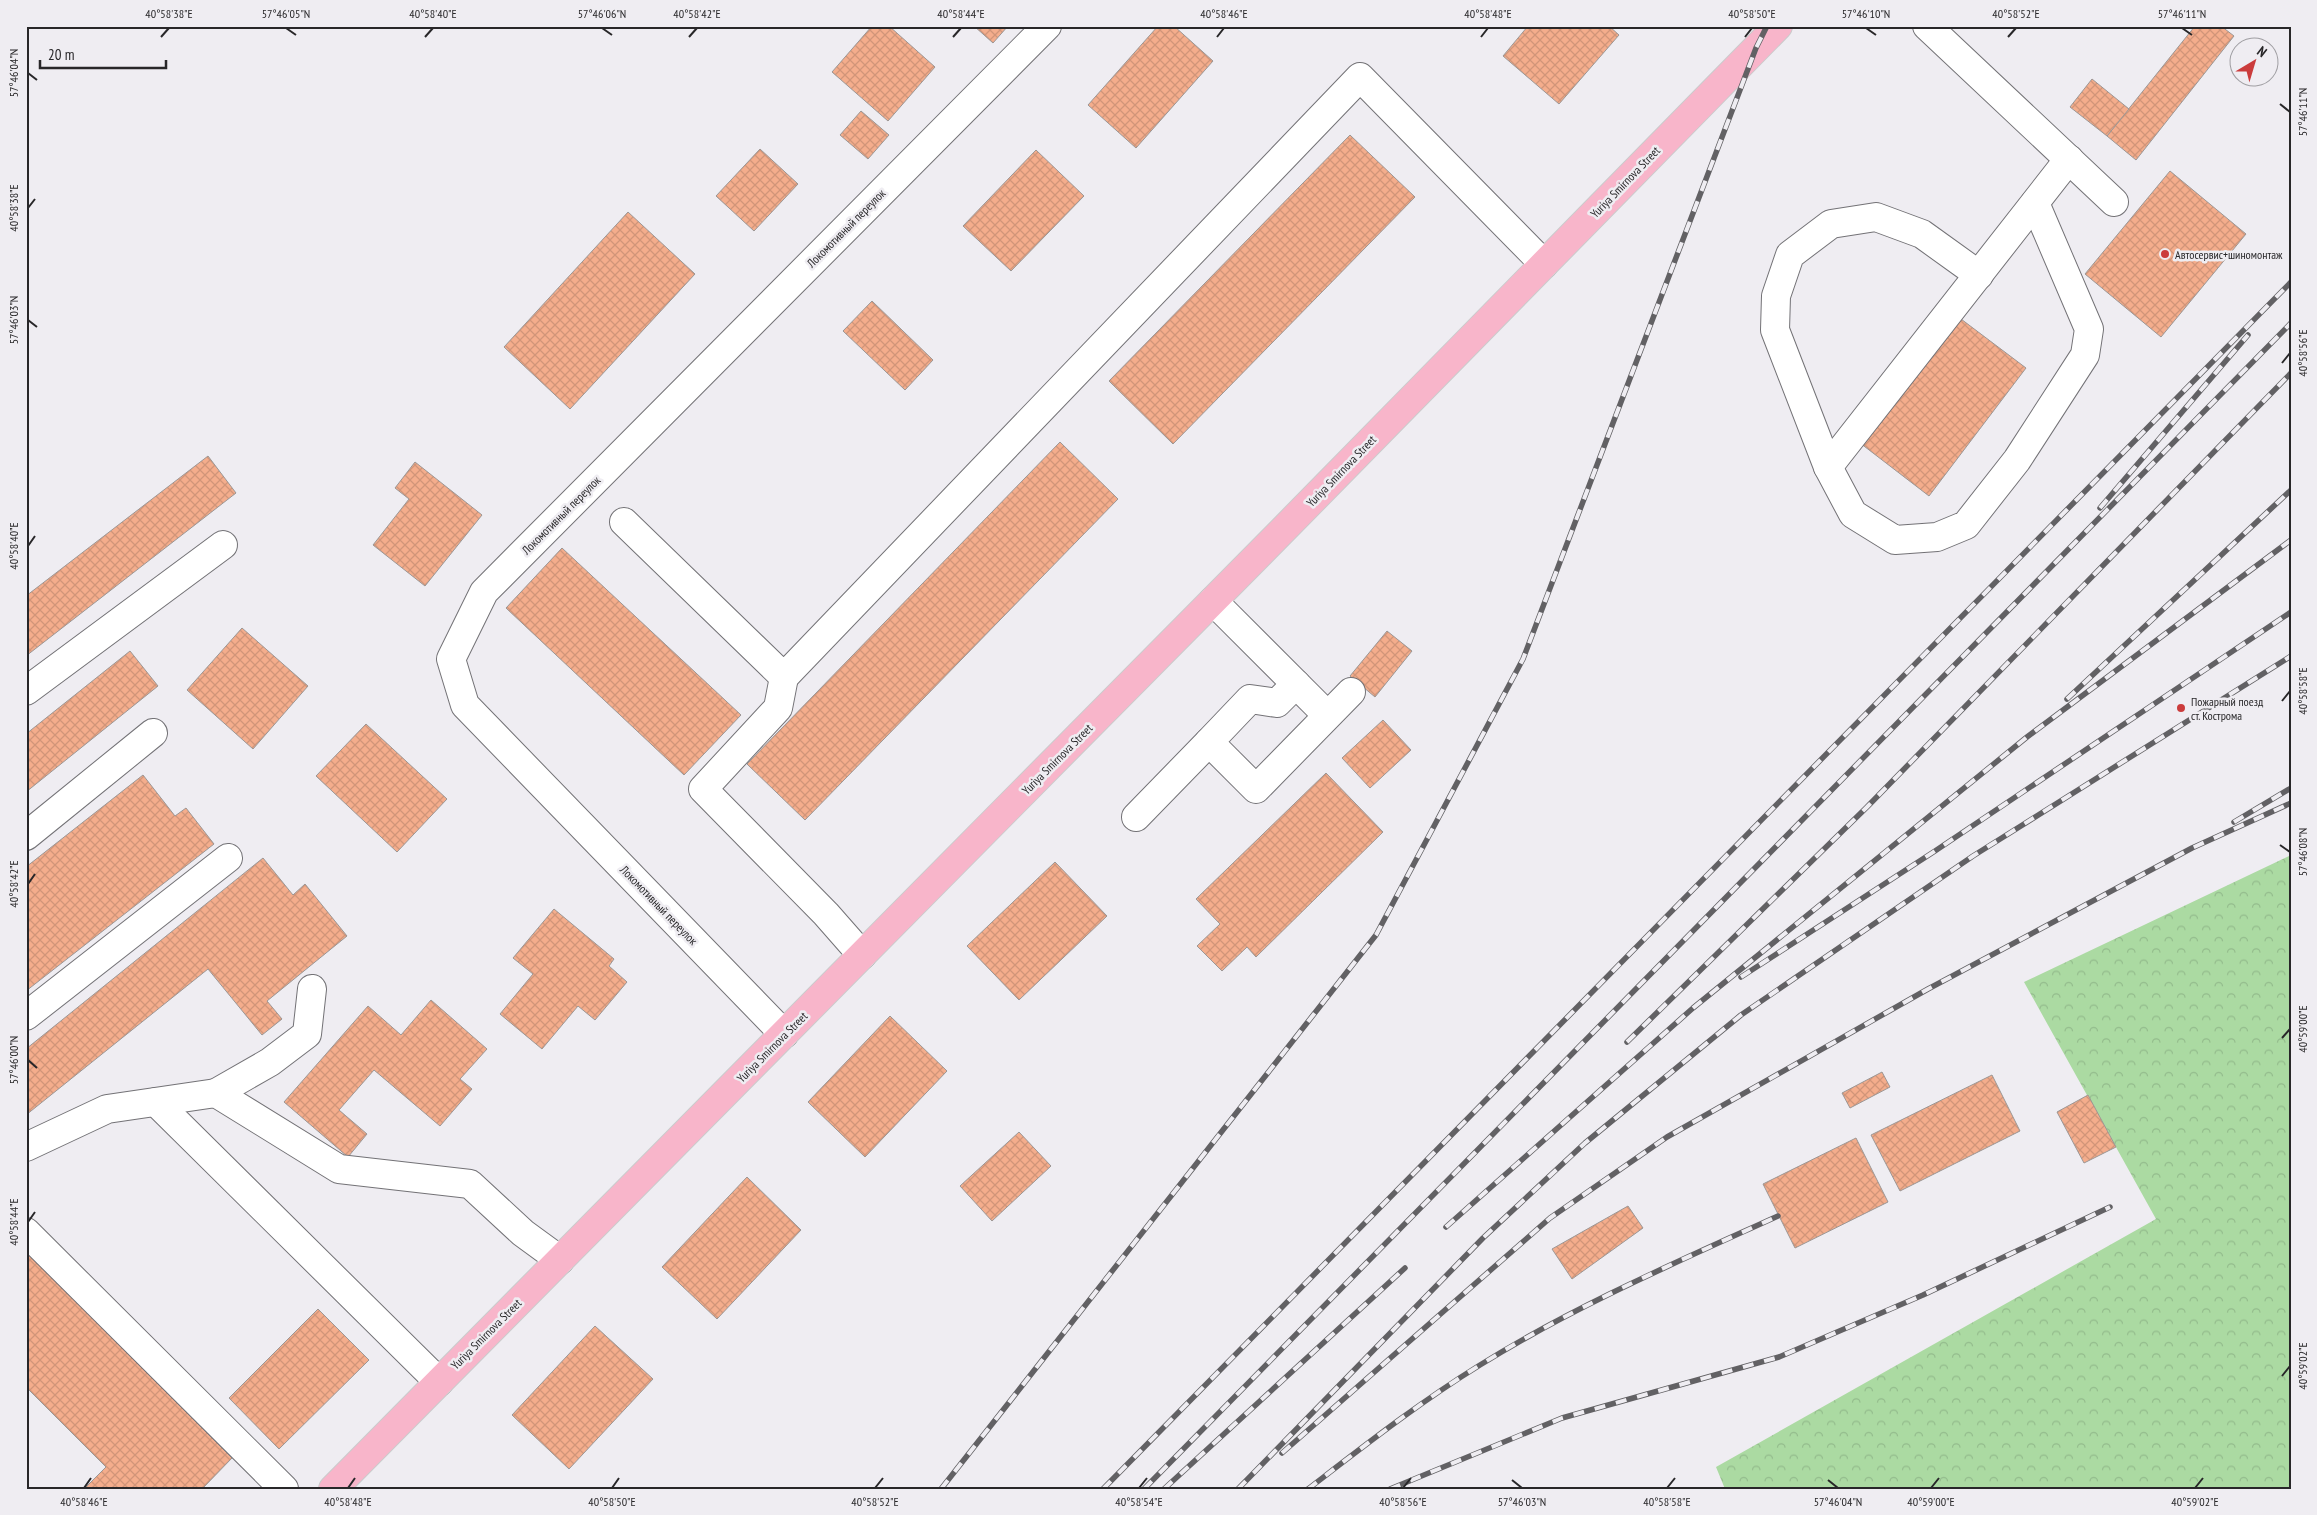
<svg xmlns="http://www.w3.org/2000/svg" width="2317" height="1515" font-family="'PT Sans Narrow',sans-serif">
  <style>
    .forest { fill: url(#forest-crowns) }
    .building { fill: url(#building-cross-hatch); stroke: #9c9795 }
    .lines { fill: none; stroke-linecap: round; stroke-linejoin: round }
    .minor-casing { stroke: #737276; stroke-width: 30 }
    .major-casing { stroke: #cbcbcc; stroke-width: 30 }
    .minor { stroke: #fff; stroke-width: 28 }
    .major { stroke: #f8b5ca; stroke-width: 28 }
    .rail-casing { stroke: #626164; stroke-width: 5.5 }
    .rail { stroke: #efedf2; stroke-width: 4; stroke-dasharray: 11; stroke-linecap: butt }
    .ticks { fill: none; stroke: #282729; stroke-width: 2 }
    .poi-dot { fill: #cb3c3c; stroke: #efedf2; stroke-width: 2 }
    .labels { text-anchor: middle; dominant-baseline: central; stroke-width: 5; stroke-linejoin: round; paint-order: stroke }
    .street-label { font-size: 12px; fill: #282729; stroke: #efedf2 }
    .poi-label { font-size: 12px; fill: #282729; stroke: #efedf2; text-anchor: start }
    .neatline { fill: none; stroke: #282729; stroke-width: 2 }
    .ticks-label { font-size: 12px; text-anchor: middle; fill: #282729 }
  </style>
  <defs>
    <pattern id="forest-crowns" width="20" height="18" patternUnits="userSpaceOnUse" patternTransform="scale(1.25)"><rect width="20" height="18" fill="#abdaa2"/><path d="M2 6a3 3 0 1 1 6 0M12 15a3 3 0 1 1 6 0" fill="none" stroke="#93bb8c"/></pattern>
    <pattern id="building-cross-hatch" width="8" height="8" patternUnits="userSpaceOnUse" patternTransform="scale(1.25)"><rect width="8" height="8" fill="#f4ad8c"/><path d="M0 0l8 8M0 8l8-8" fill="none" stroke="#d19579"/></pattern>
  </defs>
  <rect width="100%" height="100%" fill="#efedf2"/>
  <!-- forest -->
  <polygon class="forest" points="2291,855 2291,1489 1725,1489 1716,1467 2156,1219 2024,982"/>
  <!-- building -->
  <g class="building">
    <polygon points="872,26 889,26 935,67 888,121 832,72"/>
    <polygon points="974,26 1008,26 993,43"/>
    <polygon points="1158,26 1174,26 1213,61 1136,148 1088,105"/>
    <polygon points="1528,26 1609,26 1619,35 1559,104 1503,56"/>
    <polygon points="2195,26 2221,26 2234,36 2136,160 2107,136"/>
    <polygon points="2092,79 2129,109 2107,136 2070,107"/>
    <polygon points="861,111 889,135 868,159 840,135"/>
    <polygon points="1350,135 1415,197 1173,444 1109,381"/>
    <polygon points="760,149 798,184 754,231 716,196"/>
    <polygon points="1036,150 1084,196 1011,271 963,226"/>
    <polygon points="2170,171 2246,234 2161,337 2085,274"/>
    <polygon points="628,212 695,274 570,409 504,347"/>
    <polygon points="872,301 933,360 905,390 843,331"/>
    <polygon points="1957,316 2026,368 1929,496 1860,443"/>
    <polygon points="1060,442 1118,499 805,820 747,764"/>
    <polygon points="208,456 236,493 26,656 26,596"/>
    <polygon points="415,462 482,515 425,586 373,545 409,499 395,488"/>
    <polygon points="562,548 741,715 684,775 506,608"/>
    <polygon points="242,628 308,686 253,749 187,690"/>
    <polygon points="1387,631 1412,651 1375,697 1350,676"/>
    <polygon points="130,651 158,686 26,792 26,734"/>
    <polygon points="1383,720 1411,750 1370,788 1342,758"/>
    <polygon points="366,724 447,799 397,852 316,776"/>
    <polygon points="1326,773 1383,832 1256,957 1247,947 1222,971 1197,946 1220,924 1196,899"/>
    <polygon points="143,775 175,816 186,808 214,844 26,991 26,867"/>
    <polygon points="263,858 293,895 305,884 347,936 267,1001 282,1019 262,1035 208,969 26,1115 26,1049"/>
    <polygon points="1055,862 1107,916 1019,1000 967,946"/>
    <polygon points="554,909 614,959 609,966 627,982 595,1020 578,1006 542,1049 500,1014 533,974 513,958"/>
    <polygon points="431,1000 487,1049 460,1079 472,1089 440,1126 374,1070 339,1110 367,1134 348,1157 284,1102 368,1006 401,1035"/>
    <polygon points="890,1016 947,1071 865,1157 808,1102"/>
    <polygon points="1882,1072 1890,1087 1850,1108 1842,1093"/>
    <polygon points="1992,1075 2020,1131 1900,1191 1871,1135"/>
    <polygon points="2088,1095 2116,1147 2084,1163 2057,1112"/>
    <polygon points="1019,1132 1051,1166 992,1221 960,1186"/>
    <polygon points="1856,1138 1888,1202 1795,1248 1763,1184"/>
    <polygon points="747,1177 801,1230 717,1319 662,1267"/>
    <polygon points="1628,1206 1643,1228 1572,1279 1552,1249"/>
    <polygon points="26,1252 232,1458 202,1489 84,1489 106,1467 26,1387"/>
    <polygon points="318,1309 369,1360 279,1449 229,1398"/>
    <polygon points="595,1326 653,1379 569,1469 512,1415"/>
  </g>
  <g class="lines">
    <defs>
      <g id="minor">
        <polyline points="1927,26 2114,202"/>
        <polyline points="1979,275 1922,234 1876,217 1831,224 1790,255 1776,296 1775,330 1828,467 1853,514 1895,540 1937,537 1966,525 2017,460 2085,355 2089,329 2035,203"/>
        <polyline points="1828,467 2069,159"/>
        <polyline points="624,522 784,677 1360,77 1544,264"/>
        <polyline points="1213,601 1327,715"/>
        <polyline points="784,677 778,708 703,789 826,914 862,955"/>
        <polyline points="1296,684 1277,703 1250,699 1209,742 1256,789 1351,692"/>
        <polyline points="26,691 223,545"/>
        <polyline points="1136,817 1209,742"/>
        <polyline points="26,836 153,733"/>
        <polyline points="26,1016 228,858"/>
        <polyline points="784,1034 465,705 451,659 484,592 1047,26"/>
        <polyline points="216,1093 270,1062 307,1034 312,989"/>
        <polyline points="156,1102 439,1382"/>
        <polyline points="26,1147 107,1109 216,1093 339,1169 470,1184 523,1233 560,1260"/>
        <polyline points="26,1232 284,1489"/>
      </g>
      <polyline id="major" points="333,1489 1282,531 1778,26"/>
    </defs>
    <!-- minor casing -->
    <use href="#minor" class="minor-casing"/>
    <!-- major casing -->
    <use href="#major" class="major-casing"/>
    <!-- minor -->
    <use href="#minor" class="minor"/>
    <!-- major -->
    <use href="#major" class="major"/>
    <defs>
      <g id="rail">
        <polyline points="2100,508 2248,335"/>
        <polyline points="2067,699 2291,490"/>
        <polyline points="2234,822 2291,788"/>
        <polyline points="1741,977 1935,851 2291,612"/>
        <polyline points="1627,1042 1867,807 2291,373"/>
        <polyline points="1446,1227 1693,1008 2027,737 2291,540"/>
        <polyline points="1282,1453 1550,1218 1667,1137 1928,989 2192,848 2291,803"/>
        <polyline points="941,1489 1376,935 1523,659 1756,48 1767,26"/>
        <polyline points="1103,1489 2291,282"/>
        <polyline points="1144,1489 2291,323"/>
        <polyline points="1164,1489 1405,1268"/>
        <polyline points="1238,1489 1483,1238 1585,1143 1741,1015 1973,856 2291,656"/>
        <path d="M1308 1489C1364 1446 1420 1402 1480 1365 1575 1306 1677 1262 1778 1216"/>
        <polyline points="1390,1489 1562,1418 1779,1357 1923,1295 2110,1207"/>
      </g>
    </defs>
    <!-- rail casing -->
    <use href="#rail" class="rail-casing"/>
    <!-- rail -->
    <use href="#rail" class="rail"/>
  </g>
  <!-- ticks -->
  <path class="ticks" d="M286 28 296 35M602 28 612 35M1866 28 1876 35M2182 28 2192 35M161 37 169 28M425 37 433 28M689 37 697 28M953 37 961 28M1217 37 1224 28M1481 37 1488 28M1745 37 1752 28M2008 37 2016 28M28 73 37 80M2280 104 2290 112M28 208 35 199M28 320 37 327M2282 363 2290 353M28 546 35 536M2282 701 2290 691M2280 845 2290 852M28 884 35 874M2282 1038 2290 1029M28 1060 37 1068M28 1222 35 1212M2282 1376 2290 1366M1512 1480 1522 1488M1828 1480 1838 1488M84 1488 91 1478M348 1488 355 1478M612 1488 619 1478M875 1488 883 1478M1139 1488 1147 1478M1403 1488 1411 1478M1667 1488 1675 1478M1931 1488 1939 1478M2195 1488 2203 1478"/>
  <!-- markers -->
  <g class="poi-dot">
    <circle cx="2165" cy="254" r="5"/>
    <circle cx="2181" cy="708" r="5"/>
  </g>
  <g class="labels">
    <!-- street labels -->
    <g class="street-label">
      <text transform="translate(1625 182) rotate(-46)">Yuriya Smirnova Street</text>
      <text transform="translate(846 228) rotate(-45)">Локомотивный переулок</text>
      <text transform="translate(1341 471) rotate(-46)">Yuriya Smirnova Street</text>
      <text transform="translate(561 515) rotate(-45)">Локомотивный переулок</text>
      <text transform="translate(1057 759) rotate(-45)">Yuriya Smirnova Street</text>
      <text transform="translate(659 905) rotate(46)">Локомотивный переулок</text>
      <text transform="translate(772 1047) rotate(-45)">Yuriya Smirnova Street</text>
      <text transform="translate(486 1334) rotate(-45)">Yuriya Smirnova Street</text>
    </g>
    <!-- poi labels -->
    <g class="poi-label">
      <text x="2175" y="254">Автосервис+шиномонтаж</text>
      <text x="2191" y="701">Пожарный поезд<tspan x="2191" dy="14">ст. Кострома</tspan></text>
    </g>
  </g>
  <!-- border -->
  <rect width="2317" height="1515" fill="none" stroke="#efedf2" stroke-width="55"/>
  <!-- north arrow -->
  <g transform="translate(2254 62) rotate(38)"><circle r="24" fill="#efedf2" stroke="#9f9ea2"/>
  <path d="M0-4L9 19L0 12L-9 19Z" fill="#cb3c3c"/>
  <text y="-8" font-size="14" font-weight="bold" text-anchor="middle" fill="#282729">N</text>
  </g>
  <!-- scale -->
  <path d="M40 60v8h126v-8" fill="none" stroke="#282729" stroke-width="2.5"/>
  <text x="48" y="60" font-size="15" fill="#282729" stroke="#efedf2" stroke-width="4" paint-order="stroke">20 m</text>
  <rect x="28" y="28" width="2262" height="1460" class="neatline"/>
  <g class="ticks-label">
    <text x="169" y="18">40°58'38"E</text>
    <text x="286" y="18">57°46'05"N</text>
    <text x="433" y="18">40°58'40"E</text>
    <text x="602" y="18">57°46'06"N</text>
    <text x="697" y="18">40°58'42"E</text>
    <text x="961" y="18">40°58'44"E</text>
    <text x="1224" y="18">40°58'46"E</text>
    <text x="1488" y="18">40°58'48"E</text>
    <text x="1752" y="18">40°58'50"E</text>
    <text x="1866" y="18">57°46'10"N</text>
    <text x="2016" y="18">40°58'52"E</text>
    <text x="2182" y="18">57°46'11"N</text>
    <text transform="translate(14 73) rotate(-90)" y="4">57°46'04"N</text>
    <text transform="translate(2303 112) rotate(-90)" y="4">57°46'11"N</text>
    <text transform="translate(14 208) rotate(-90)" y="4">40°58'38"E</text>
    <text transform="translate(14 320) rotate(-90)" y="4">57°46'03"N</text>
    <text transform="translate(2303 353) rotate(-90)" y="4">40°58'56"E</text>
    <text transform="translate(14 546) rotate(-90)" y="4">40°58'40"E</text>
    <text transform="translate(2303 691) rotate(-90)" y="4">40°58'58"E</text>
    <text transform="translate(2303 852) rotate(-90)" y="4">57°46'08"N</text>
    <text transform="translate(14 884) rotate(-90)" y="4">40°58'42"E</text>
    <text transform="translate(2303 1029) rotate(-90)" y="4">40°59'00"E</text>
    <text transform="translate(14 1060) rotate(-90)" y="4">57°46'00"N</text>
    <text transform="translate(14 1222) rotate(-90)" y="4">40°58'44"E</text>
    <text transform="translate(2303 1366) rotate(-90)" y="4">40°59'02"E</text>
    <text x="84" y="1506">40°58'46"E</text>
    <text x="348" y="1506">40°58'48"E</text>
    <text x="612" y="1506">40°58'50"E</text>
    <text x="875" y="1506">40°58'52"E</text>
    <text x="1139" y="1506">40°58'54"E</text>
    <text x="1403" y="1506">40°58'56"E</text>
    <text x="1522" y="1506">57°46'03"N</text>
    <text x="1667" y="1506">40°58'58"E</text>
    <text x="1838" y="1506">57°46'04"N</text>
    <text x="1931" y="1506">40°59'00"E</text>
    <text x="2195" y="1506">40°59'02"E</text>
  </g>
</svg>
